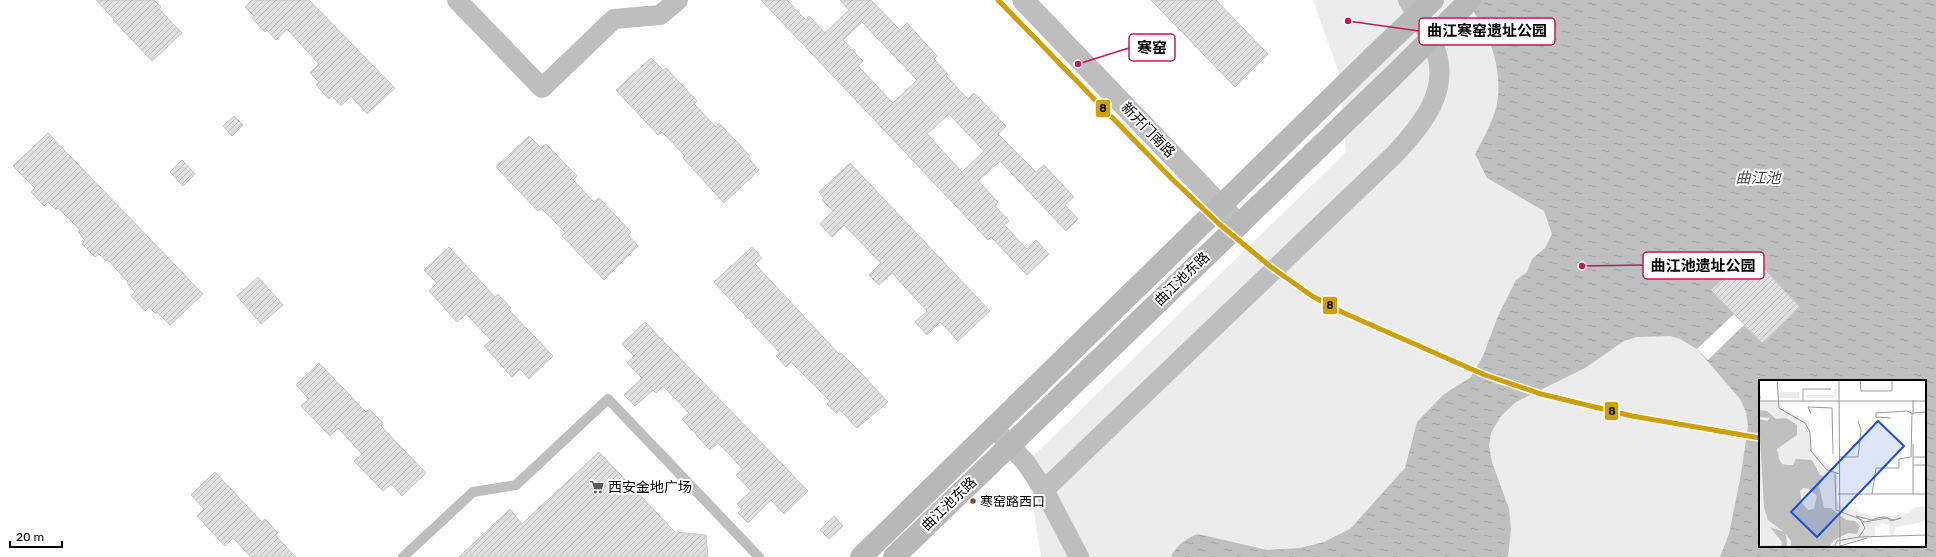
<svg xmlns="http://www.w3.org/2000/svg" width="1936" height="557" font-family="Rubik,'Noto Sans SC',sans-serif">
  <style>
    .green { fill: #ececec; fill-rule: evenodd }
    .water { fill: url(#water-ripples); fill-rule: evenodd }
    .pier { fill: #fff }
    .building { fill: url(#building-hatch); stroke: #c7c7c7; fill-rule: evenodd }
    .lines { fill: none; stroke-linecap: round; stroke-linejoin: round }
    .service { stroke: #bebebe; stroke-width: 10 }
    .minor { stroke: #bebebe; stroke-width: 20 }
    .tertiary { stroke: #bebebe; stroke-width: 22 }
    .secondary { stroke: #b8b8b8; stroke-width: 22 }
    .secondary-bridge { stroke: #b8b8b8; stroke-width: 22 }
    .metro-1-casing { stroke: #fff; stroke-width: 8 }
    .metro-1 { stroke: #cf9f0a; stroke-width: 5 }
    .bus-dot { fill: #7a4b2a; stroke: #fff; stroke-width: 1.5 }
    .labels { text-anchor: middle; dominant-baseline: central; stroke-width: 4; stroke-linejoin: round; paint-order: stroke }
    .bus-label { font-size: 13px; fill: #000; stroke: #fff; text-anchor: start }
    .street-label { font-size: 14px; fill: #000; stroke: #fff }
    .poi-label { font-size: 14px; fill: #000; stroke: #fff; text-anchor: start }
    .water-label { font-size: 15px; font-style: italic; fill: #444; stroke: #fff }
    .inset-road { fill: none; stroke: #999; stroke-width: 1 }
    .view { fill: #1d4ed8; fill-opacity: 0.15; stroke: #1d4ed8; stroke-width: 2 }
    .inset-edge { fill: none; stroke: #000; stroke-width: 2 }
    .leader { fill: none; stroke: #c2185b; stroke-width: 1.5 }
    .callout-dot { fill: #c2185b; stroke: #fff; stroke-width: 1.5 }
    .callout { fill: #fff; stroke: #c2185b; stroke-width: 1.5 }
    .callout-label { font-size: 15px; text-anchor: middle; font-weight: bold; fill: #000 }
    .line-badge { stroke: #fff; stroke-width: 1.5 }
    .pale-badge-label { font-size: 11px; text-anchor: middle; font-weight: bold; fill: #111 }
  </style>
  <defs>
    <pattern id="water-ripples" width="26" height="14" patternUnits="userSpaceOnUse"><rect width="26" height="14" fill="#bfbfbf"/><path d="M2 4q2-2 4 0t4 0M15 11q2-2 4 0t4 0" fill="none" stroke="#a2a2a2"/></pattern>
    <pattern id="building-hatch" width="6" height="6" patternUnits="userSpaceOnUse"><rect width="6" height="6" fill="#dfdfdf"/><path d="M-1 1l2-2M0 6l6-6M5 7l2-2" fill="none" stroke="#bebebe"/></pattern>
  </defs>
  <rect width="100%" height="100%" fill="#fff"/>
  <!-- green -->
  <path class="green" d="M1313 0H1936V557H1041L1026 463 1346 152 1339 73ZM1760 381H1925V546H1760Z"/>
  <!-- water -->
  <path class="water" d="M1465 0H1936V557H1720L1729 534 1741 474 1748 426 1746 412 1740 399 1697 349 1680 339 1670 336 1637 337 1624 341 1585 368 1516 402 1501 416 1491 433 1489 446 1492 462 1509 509 1511 529 1508 557H1172V554C1179 544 1186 538 1198 534L1267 550 1300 548 1324 542 1350 529 1405 468 1417 422 1443 395 1471 377 1483 356 1498 316 1516 280 1527 272 1532 259 1545 248 1552 234 1544 211 1487 178 1475 154C1484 137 1496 117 1498 97 1501 60 1487 28 1465 0ZM1760 381H1925V546H1760Z"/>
  <!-- pier -->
  <polygon class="pier" points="1750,254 1800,307 1762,343 1744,325 1708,360 1697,349 1734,314 1711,290"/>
  <!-- building -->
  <g class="building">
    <polygon points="96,0 154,0 161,7 159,9 182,33 152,61 113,20 114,19"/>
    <polygon points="252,0 309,0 395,88 367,114 351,96 341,106 332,96 329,99 316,85 319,82 310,73 319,64 287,29 276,40 267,30 265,32 252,18 254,16 245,7"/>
    <path d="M761 0H787L806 20 809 16 825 33 849 10 840 0H871L900 30 907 23 937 56 934 59 948 74 946 76 968 99 974 93 1006 126 998 134 1036 172 1044 165 1074 197 1065 205 1078 219 1066 231 1000 161 978 181 998 202 995 206 1009 221 1004 225 1027 249 1036 240 1049 254 1027 275 991 237 988 240ZM862 22 917 80 893 103 858 66 863 61 843 40ZM949 114 984 151 962 172 927 134Z"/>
    <polygon points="1151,0 1216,0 1268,54 1235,87"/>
    <polygon points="651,58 663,70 666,68 697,101 694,104 716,127 719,123 750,156 748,158 759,170 724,203 683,158 685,156 662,132 658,135 616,90"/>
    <polygon points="234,116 243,125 232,136 223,126"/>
    <polygon points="48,133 203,294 170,325 157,312 156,314 149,307 145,311 131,296 135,292 127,283 128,282 108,260 106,261 99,254 95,257 82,244 85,240 78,232 80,230 58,208 56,210 48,202 44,206 31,192 35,188 13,166"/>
    <polygon points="529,136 541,148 546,144 577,176 573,180 594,202 599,198 631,232 628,235 638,246 604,280 562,236 565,232 541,208 538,211 496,167"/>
    <polygon points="182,160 195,174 183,186 170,172"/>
    <polygon points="850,163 990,311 958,341 940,322 927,335 915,322 927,311 892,273 879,285 869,275 881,263 844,225 832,237 820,224 833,211 822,200 824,198 819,192"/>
    <polygon points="449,247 495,297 498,294 511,308 509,310 553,356 529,379 520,369 512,377 484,346 491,340 466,314 457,322 429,291 437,283 424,270"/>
    <polygon points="752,247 762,258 755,264 839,354 841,353 858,370 888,402 857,428 840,410 836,413 827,404 830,401 791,362 786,367 776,356 780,353 714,282"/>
    <polygon points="1750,254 1800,307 1762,343 1711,290"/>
    <polygon points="258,277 283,305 261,324 237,296"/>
    <polygon points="645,322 808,491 784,514 771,500 748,523 738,513 742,509 737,504 751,491 736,475 743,469 718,443 710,450 682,419 689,413 663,386 656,393 653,390 635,406 624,395 642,378 627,363 634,356 622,344"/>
    <polygon points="319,363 366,412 369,409 383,423 381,426 426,473 402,496 391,484 383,491 354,461 362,454 338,428 330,436 301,406 309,399 296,385"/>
    <polygon points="599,452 675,532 706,535 708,557 459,557 510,509 522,524"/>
    <polygon points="215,472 262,522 265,519 278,533 275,535 296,557 251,557 233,538 225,546 197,516 204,509 191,495"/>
    <polygon points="834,516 843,526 829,539 820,530"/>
  </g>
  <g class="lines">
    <!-- service -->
    <polyline class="service" points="403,557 473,492 516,485 608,399 759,557"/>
    <!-- minor -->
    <g class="minor">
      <polyline points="457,0 542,88 614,19 660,15 678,0"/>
      <polyline points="994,428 1026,463 1044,490 1079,557"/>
      <path d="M1044 490 1395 154C1423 124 1452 89 1434 46 1427 30 1417 15 1408 0"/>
    </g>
    <!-- tertiary -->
    <polyline class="tertiary" points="1023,0 1239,225"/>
    <!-- secondary -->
    <g class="secondary">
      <polyline points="861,557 1372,58"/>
      <polyline points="894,557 1391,78"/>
    </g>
    <!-- secondary-bridge -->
    <g class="secondary-bridge">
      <polyline points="1372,58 1433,0"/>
      <polyline points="1391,78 1470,0"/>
    </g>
    <defs>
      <polyline id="metro-1" points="998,0 1170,177 1218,223 1271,267 1312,296 1344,313 1485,375 1541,394 1632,416 1760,438"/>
    </defs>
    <!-- metro-1 casing -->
    <use href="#metro-1" class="metro-1-casing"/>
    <!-- metro-1 -->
    <use href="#metro-1" class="metro-1"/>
  </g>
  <!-- icons -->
  <defs>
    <symbol id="supermarket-bare" viewBox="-9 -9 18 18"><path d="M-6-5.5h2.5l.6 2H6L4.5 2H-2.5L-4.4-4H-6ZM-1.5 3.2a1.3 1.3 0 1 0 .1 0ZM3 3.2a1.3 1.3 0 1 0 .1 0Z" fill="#595959" stroke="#fff" stroke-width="2.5" paint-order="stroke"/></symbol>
  </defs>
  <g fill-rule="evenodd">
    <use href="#supermarket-bare" x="587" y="477" width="20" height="20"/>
  </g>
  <!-- markers -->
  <circle class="bus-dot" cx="973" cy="501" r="3.5"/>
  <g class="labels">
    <!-- bus labels -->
    <g class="bus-label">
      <text x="980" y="501">寒窑路西口</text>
    </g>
    <!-- street labels -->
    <g class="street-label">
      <text transform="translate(1148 130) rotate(46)">新开门南路</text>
      <text transform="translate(1182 279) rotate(-44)">曲江池东路</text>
      <text transform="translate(949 504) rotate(-44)">曲江池东路</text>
    </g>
    <!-- poi labels -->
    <g class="poi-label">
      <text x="608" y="487">西安金地广场</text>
    </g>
    <!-- water labels -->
    <g class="water-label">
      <text x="1758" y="178">曲江池</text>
    </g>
  </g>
  <!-- overview -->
  <g transform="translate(1759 380)">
    <rect width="167" height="167" fill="#fff"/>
    <path d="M0 22H21L23 28 50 41 53 70 78 94V122L82 126 111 136H135L150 133 156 127 167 126V140L156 144 136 147 135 156H131L130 145 122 143 121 147 116 146V157L79 164V167H2Z" fill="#ececec"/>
    <path d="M75 9H78L76 18H47V15H75ZM19 12H40V18H19Z" fill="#ececec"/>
    <path d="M0 30 8 31 17 39 27 38 38 45V55L18 69 20 79 23 84 28 85H34L37 79 53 80 61 95 67 96 60 106 65 128H72L87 140 96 141 101 146 98 154 89 153 75 160 70 167H32V161L27 154 28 167H22L23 162 11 147 25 152 9 140 5 127 0 39 8 41 11 38 0 37ZM44 108H48L58 116 55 129 49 130 43 123 41 111Z" fill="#bfbfbf" fill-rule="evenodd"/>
    <path class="inset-road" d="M18 0 20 28 46 43 51 52 52 71 68 90 81 94M80 0 81 167M101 0 102 11H133V0M0 4 1 19M0 21H167M44 21V9H72M154 33 167 32M52 34 49 27 73 28 74 74M154 35V20M81 77H99L102 50 99 41M154 77H167M154 85H167M79 114H167M113 114 117 88H140V79L152 77 153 33 148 31 117 33V37L132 38M154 114V64M97 136 113 140 118 138 126 137 134 140 142 138 132 141 128 138 105 142ZM100 157 167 155M81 166 108 158M75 167 78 161 100 157 106 148 101 139 77 130 76 93"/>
    <path class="view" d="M119 41 145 66 58 157 32 132Z"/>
    <rect width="167" height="167" class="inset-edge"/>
  </g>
  <!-- callouts -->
  <path class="leader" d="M1348 21L1419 31M1078 64L1129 48M1582 266L1643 265"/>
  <g class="callout-dot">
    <circle cx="1348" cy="21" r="4"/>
    <circle cx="1078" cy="64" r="4"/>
    <circle cx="1582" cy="266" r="4"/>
  </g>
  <g class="callout">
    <rect x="1419" y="18" width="136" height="27" rx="4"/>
    <rect x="1129" y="34" width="46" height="27" rx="4"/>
    <rect x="1643" y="252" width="121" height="27" rx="4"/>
  </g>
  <g class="callout-label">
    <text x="1487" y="36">曲江寒窑遗址公园</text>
    <text x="1152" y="53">寒窑</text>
    <text x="1703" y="271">曲江池遗址公园</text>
  </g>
  <g class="line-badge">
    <rect x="1095" y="99" width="16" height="19" rx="4" fill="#cf9f0a"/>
    <rect x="1322" y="296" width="16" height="19" rx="4" fill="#cf9f0a"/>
    <rect x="1604" y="401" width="15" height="20" rx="4" fill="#cf9f0a"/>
  </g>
  <g class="pale-badge-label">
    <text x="1103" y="112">8</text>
    <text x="1330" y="309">8</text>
    <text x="1612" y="415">8</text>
  </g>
  <!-- scale -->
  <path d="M10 541v6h52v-6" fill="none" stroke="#000000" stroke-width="2"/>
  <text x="16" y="541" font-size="12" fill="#000000" stroke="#ffffff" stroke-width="3" paint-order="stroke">20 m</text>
</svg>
